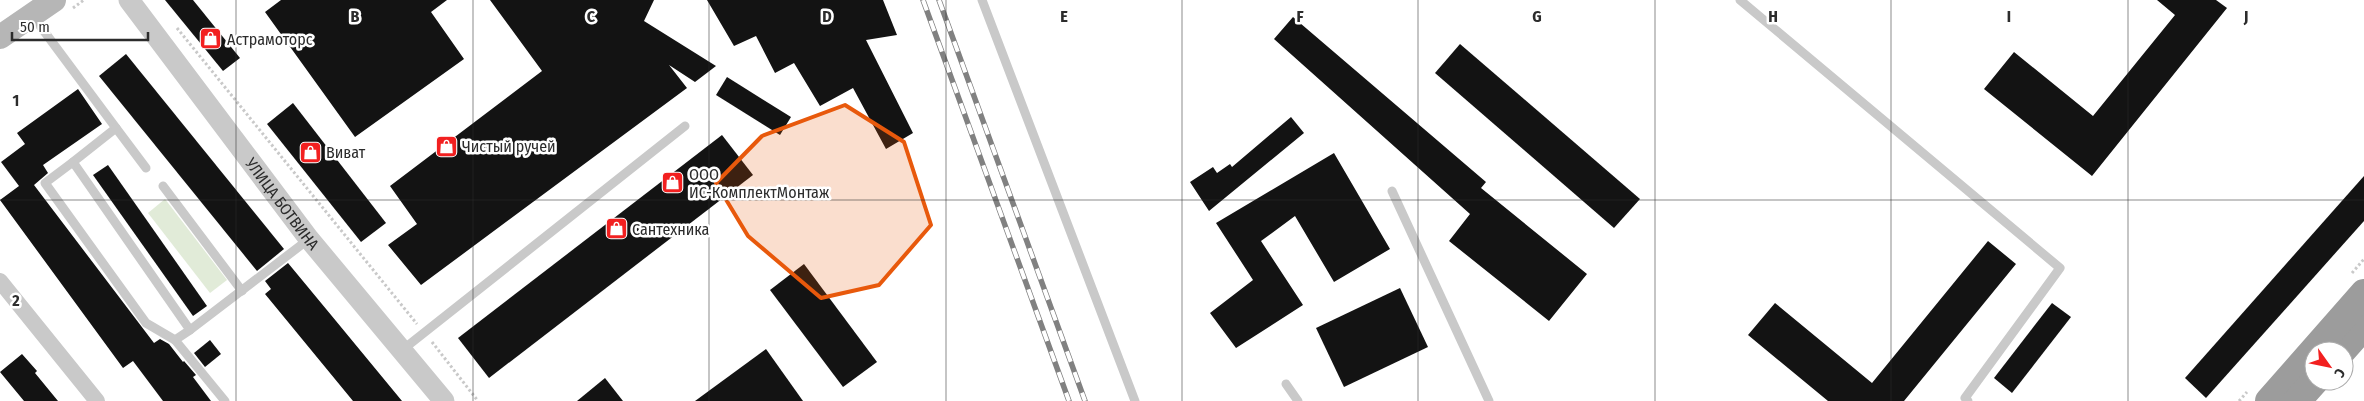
<svg xmlns="http://www.w3.org/2000/svg" width="2364" height="401" font-family="'Fira Sans Condensed',sans-serif">
  <style>
    .green { fill: #e1ebd8 }
    .building { fill: #131313 }
    .lines { fill: none; stroke-linecap: round; stroke-linejoin: round }
    .path { stroke: #c9c9c9; stroke-width: 3; stroke-dasharray: 2.5 2.5; stroke-linecap: butt }
    .service { stroke: #c9c9c9; stroke-width: 9 }
    .minor { stroke: #c9c9c9; stroke-width: 16 }
    .tertiary { stroke: #c9c9c9; stroke-width: 21 }
    .secondary { stroke: #b6b6b6; stroke-width: 24 }
    .trunk { stroke: #9c9c9c; stroke-width: 28 }
    .rail-casing { stroke: #818181; stroke-width: 5.5 }
    .rail { stroke: #fff; stroke-width: 4; stroke-dasharray: 11; stroke-linecap: butt }
    .marked { fill: #e8590c; fill-opacity: 0.2; stroke: #e8590c; stroke-width: 4; stroke-linejoin: round }
    .grid { fill: none; stroke: #2c2c2c; stroke-width: 1; stroke-opacity: 0.55 }
    .labels { text-anchor: middle; dominant-baseline: central; stroke-width: 5; stroke-linejoin: round; paint-order: stroke }
    .poi-label { font-size: 16px; fill: #2c2c2c; stroke: #fff; text-anchor: start }
    .street-label { font-size: 16px; fill: #2c2c2c; stroke: #fff }
    .grid-label { font-size: 16px; text-anchor: middle; font-weight: bold; fill: #2c2c2c; stroke: #fff; stroke-width: 5; stroke-linejoin: round; paint-order: stroke }
  </style>
  <rect width="100%" height="100%" fill="#fff"/>
  <!-- green -->
  <polygon class="green" points="165,199 227,280 210,293 148,213"/>
  <!-- building -->
  <g class="building">
    <polygon points="165,0 193,0 240,58 223,71"/>
    <polygon points="281,0 447,0 431,12 464,59 355,137 265,12"/>
    <polygon points="490,0 654,0 644,21 716,66 695,82 669,65 687,88 421,285 388,245 417,224 390,186 542,71"/>
    <polygon points="707,0 883,0 897,35 866,40 913,133 886,149 853,88 820,106 794,63 775,73 756,36 734,46"/>
    <polygon points="2157,0 2216,0 2227,8 2092,176 1984,89 2014,52 2093,116 2175,15"/>
    <polygon points="1293,17 1486,182 1481,188 1587,274 1549,321 1449,241 1470,214 1274,39"/>
    <polygon points="1460,44 1640,199 1614,228 1435,73"/>
    <polygon points="126,54 284,249 257,271 99,76"/>
    <polygon points="727,77 791,117 780,135 716,95"/>
    <polygon points="78,89 102,124 43,165 48,173 34,185 154,343 160,339 169,344 183,362 184,361 196,375 193,377 211,401 163,401 133,361 123,368 0,200 19,186 1,162 25,144 17,133"/>
    <polygon points="293,103 386,223 361,242 267,124"/>
    <polygon points="1291,117 1304,133 1209,211 1190,182 1213,167 1217,173 1230,164 1232,167"/>
    <polygon points="722,135 753,175 489,378 458,338"/>
    <polygon points="1334,153 1390,249 1334,282 1295,216 1261,241 1303,305 1236,348 1210,313 1253,280 1216,223"/>
    <polygon points="108,165 207,306 193,316 93,175"/>
    <polygon points="2364,176 2364,221 2206,398 2185,378"/>
    <polygon points="1988,241 2016,264 1904,401 1828,401 1748,335 1775,303 1872,383"/>
    <polygon points="288,263 336,321 402,401 353,401 265,294 271,289 265,281"/>
    <polygon points="804,264 877,362 843,387 770,290"/>
    <polygon points="1400,288 1428,347 1344,387 1316,328"/>
    <polygon points="2052,303 2071,317 2012,393 1994,378"/>
    <polygon points="210,340 221,354 205,367 194,353"/>
    <polygon points="766,349 803,401 695,401"/>
    <polygon points="22,354 37,371 35,373 58,401 24,401 0,372"/>
    <polygon points="605,378 623,401 577,401"/>
  </g>
  <g class="lines">
    <!-- path -->
    <g class="path">
      <polyline points="73,8 84,0"/>
      <polyline points="177,28 417,324"/>
      <polyline points="2352,273 2364,259"/>
      <polyline points="432,342 478,401"/>
      <polyline points="2239,401 2247,392"/>
    </g>
    <!-- service -->
    <g class="service">
      <polyline points="982,0 1135,401"/>
      <polyline points="1740,0 2060,268 1965,398 1968,401"/>
      <polyline points="32,15 116,128 73,162 190,330 175,340 225,401"/>
      <polyline points="116,128 146,168"/>
      <polyline points="73,162 45,183 146,323 175,340"/>
      <polyline points="163,186 242,291"/>
      <polyline points="1392,191 1489,401"/>
      <polyline points="190,330 309,239"/>
      <polyline points="401,351 685,126"/>
      <polyline points="1286,384 1298,401"/>
    </g>
    <!-- minor -->
    <polyline class="minor" points="0,281 97,401"/>
    <!-- tertiary -->
    <path class="tertiary" id="s1" d="M129 0 309 239 444 401"/>
    <!-- secondary -->
    <polyline class="secondary" points="0,37 54,0"/>
    <!-- trunk -->
    <g class="trunk">
      <polyline points="2342,351 2364,326"/>
      <polyline points="2269,401 2364,293"/>
      <polyline points="2297,401 2315,381"/>
    </g>
    <defs>
      <g id="rail">
        <polyline points="923,0 1069,401"/>
        <polyline points="939,0 1085,401"/>
      </g>
    </defs>
    <!-- rail casing -->
    <use href="#rail" class="rail-casing"/>
    <!-- rail -->
    <use href="#rail" class="rail"/>
  </g>
  <!-- marked area -->
  <path class="marked" d="M845 105 904 142 931 225 879 285 821 298 748 236 716 183 762 136Z"/>
  <!-- grid -->
  <path class="grid" d="M236 0V401M473 0V401M709 0V401M946 0V401M1182 0V401M1418 0V401M1655 0V401M1891 0V401M2128 0V401M0 200H2364"/>
  <!-- icons -->
  <defs>
    <symbol id="shop-square" viewBox="-11 -11 22 22"><rect x="-9" y="-9" width="18" height="18" rx="4" fill="#f22020" stroke="#fff"/><path d="M-5-2.5h2.3a2.7 3.5 0 0 1 5.4 0H5L5.5 6h-11ZM-1.5-2.5h3a1.5 2.3 0 0 0-3 0Z" fill="#fff"/></symbol>
  </defs>
  <g fill-rule="evenodd">
    <use href="#shop-square" x="198" y="26" width="25" height="25"/>
    <use href="#shop-square" x="434" y="134" width="25" height="25"/>
    <use href="#shop-square" x="298" y="140" width="25" height="25"/>
    <use href="#shop-square" x="660" y="170" width="25" height="25"/>
    <use href="#shop-square" x="604" y="216" width="25" height="25"/>
  </g>
  <g class="labels">
    <!-- poi labels -->
    <g class="poi-label">
      <text x="227" y="39">Астрамоторс</text>
      <text x="462" y="146">Чистый ручей</text>
      <text x="326" y="152">Виват</text>
      <text x="689" y="174">ООО<tspan x="689" dy="18">ИС-КомплектМонтаж</tspan></text>
      <text x="632" y="229">Сантехника</text>
    </g>
    <!-- street labels -->
    <g class="street-label">
      <text stroke="none"><textPath href="#s1" startOffset="255">УЛИЦА БОТВИНА</textPath></text>
    </g>
  </g>
  <g class="grid-label">
    <text x="355" y="22">B</text>
    <text x="591" y="22">C</text>
    <text x="827" y="22">D</text>
    <text x="1064" y="22">E</text>
    <text x="1300" y="22">F</text>
    <text x="1537" y="22">G</text>
    <text x="1773" y="22">H</text>
    <text x="2009" y="22">I</text>
    <text x="2246" y="22">J</text>
    <text x="16" y="106">1</text>
    <text x="16" y="306">2</text>
  </g>
  <!-- north arrow -->
  <g transform="translate(2329 366) rotate(123)"><circle r="24" fill="#ffffff" stroke="#ababab"/>
  <path d="M0-4L9 19L0 12L-9 19Z" fill="#f22020"/>
  <text y="-8" font-size="14" font-weight="bold" text-anchor="middle" fill="#2c2c2c">С</text>
  </g>
  <!-- scale -->
  <path d="M12 32v8h136v-8" fill="none" stroke="#2c2c2c" stroke-width="2.5"/>
  <text x="20" y="32" font-size="15" fill="#2c2c2c" stroke="#ffffff" stroke-width="4" paint-order="stroke">50 m</text>
</svg>
